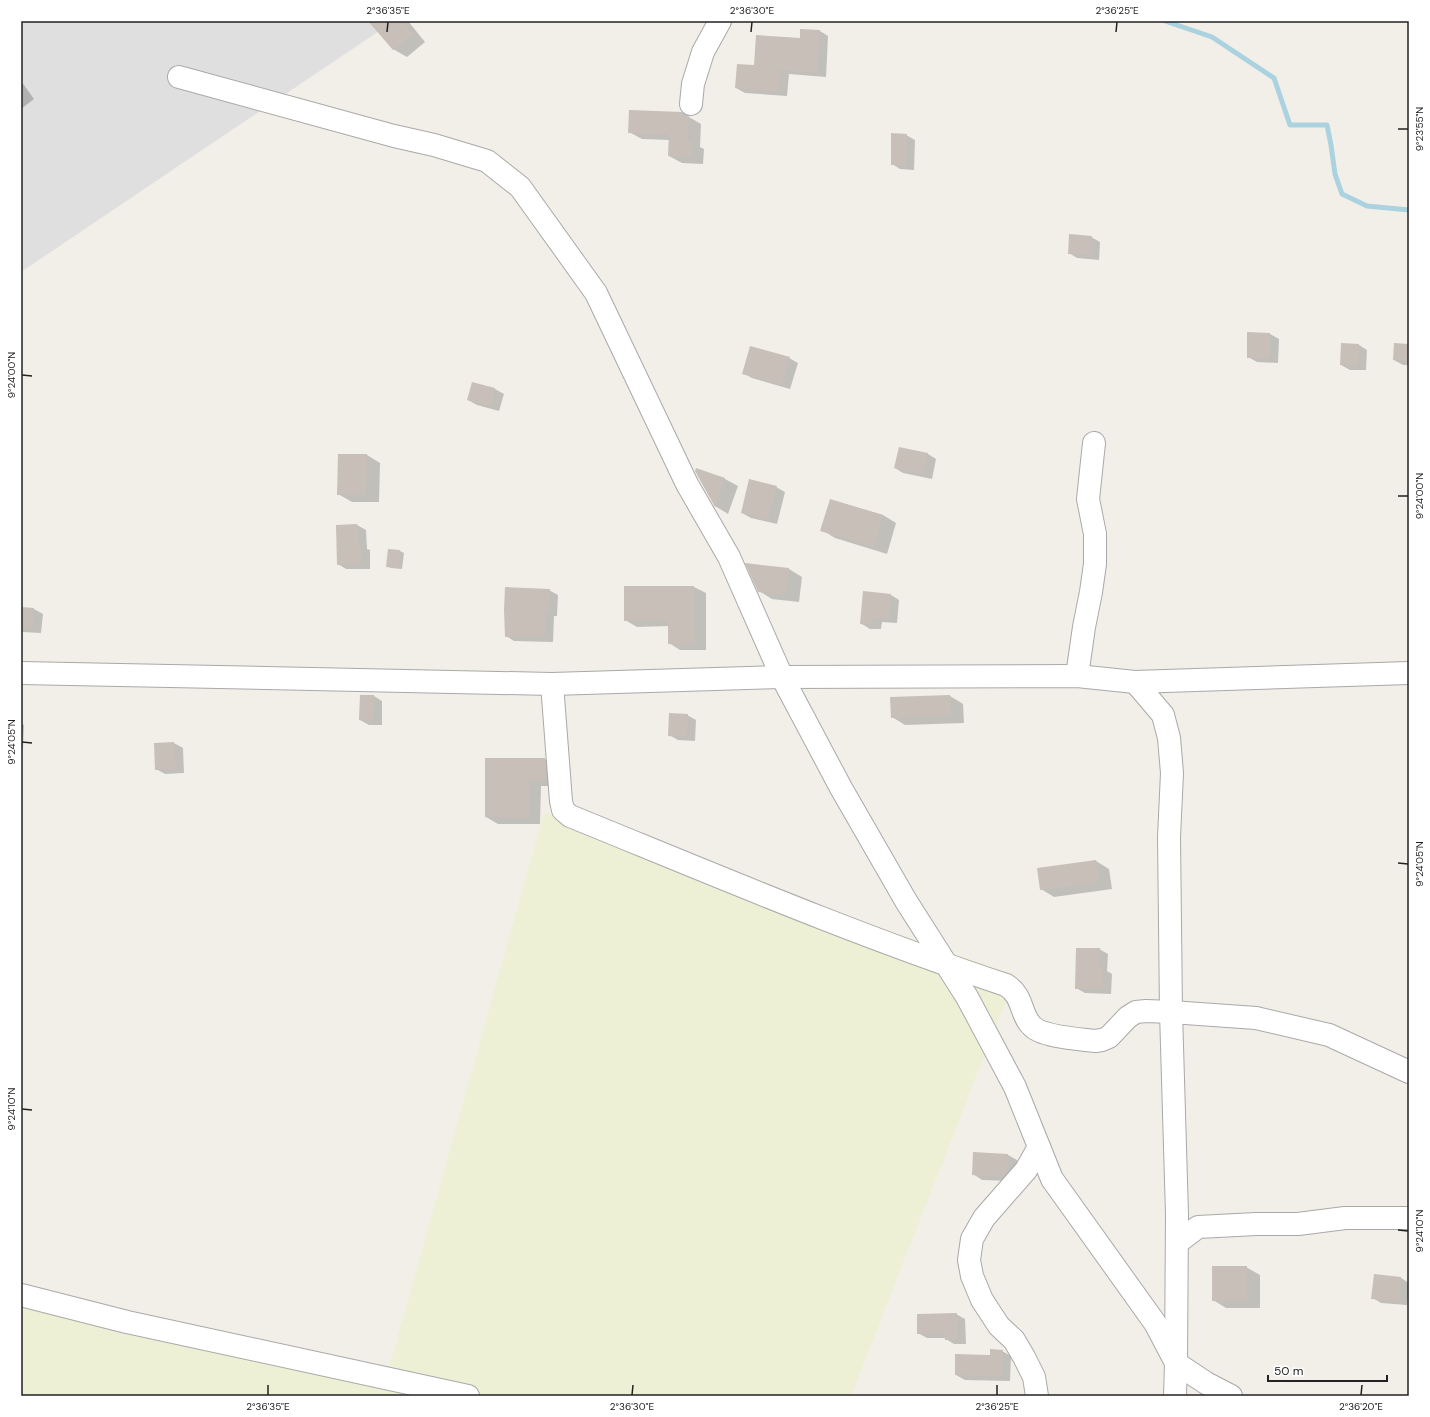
<svg xmlns="http://www.w3.org/2000/svg" width="1430" height="1417" font-family="'DM Sans',sans-serif">
  <style>
    .residential { fill: #e0dfdf }
    .farmland { fill: #eef0d5 }
    .shadow { fill: #0003 }
    .lines { fill: none; stroke-linecap: round; stroke-linejoin: round }
    .stream { stroke: #aad3df; stroke-width: 5 }
    .building { fill: #c7bfb8 }
    .minor-casing { stroke: #a9a9a9; stroke-width: 24 }
    .minor { stroke: #fff; stroke-width: 22 }
    .ticks { fill: none; stroke: #222; stroke-width: 1.5 }
    .neatline { fill: none; stroke: #222; stroke-width: 1.5 }
    .ticks-label { font-size: 10px; text-anchor: middle; fill: #222 }
  </style>
  <rect width="100%" height="100%" fill="#f2efe9"/>
  <!-- residential -->
  <polygon class="residential" points="21,21 394,21 21,272"/>
  <!-- farmland -->
  <polygon class="farmland" points="544,812 1016,975 851,1396 21,1396 21,1283 287,1354 387,1375"/>
  <!-- shadow -->
  <g class="shadow">
    <polygon points="369,21 408,21 425,42 407,57 393,49"/>
    <polygon points="820,31 828,36 826,77 789,74 787,96 745,93 736,88 801,39"/>
    <polygon points="21,81 34,99 21,109"/>
    <polygon points="682,113 701,124 700,147 704,149 703,164 682,163 669,156 670,140 642,139 629,132"/>
    <polygon points="906,135 915,140 914,170 900,169 892,164"/>
    <polygon points="1091,237 1100,242 1099,260 1077,258 1069,253"/>
    <polygon points="1248,333 1270,334 1279,339 1278,363 1257,362 1248,357"/>
    <polygon points="1359,345 1367,350 1366,370 1350,370 1341,365"/>
    <polygon points="1409,345 1409,365 1403,365 1394,360"/>
    <polygon points="789,358 798,363 790,389 752,378 743,373"/>
    <polygon points="473,383 495,389 504,394 499,411 477,405 468,400"/>
    <polygon points="899,448 928,454 936,459 932,479 903,473 895,468"/>
    <polygon points="367,455 380,463 379,502 352,502 338,494"/>
    <polygon points="696,471 725,479 738,486 728,514 715,506"/>
    <polygon points="776,487 785,492 777,524 751,518 742,513"/>
    <polygon points="831,500 883,515 896,523 887,554 835,538 822,530"/>
    <polygon points="357,525 366,530 367,549 370,550 370,569 346,569 338,564 337,526"/>
    <polygon points="400,551 404,553 402,569 391,568 387,566"/>
    <polygon points="747,564 789,569 802,577 799,602 772,599 759,591"/>
    <polygon points="625,587 694,587 706,593 706,650 680,650 669,643 669,626 637,627 625,620"/>
    <polygon points="549,590 558,595 557,616 554,616 553,642 514,641 506,636"/>
    <polygon points="891,595 899,600 897,623 882,622 881,629 870,629 862,624"/>
    <polygon points="21,608 34,609 43,614 41,633 22,632 21,635"/>
    <polygon points="374,696 382,701 382,725 369,725 360,720"/>
    <polygon points="950,696 963,704 964,723 905,725 892,717"/>
    <polygon points="687,715 696,720 695,741 678,740 669,735"/>
    <polygon points="21,723 24,725 23,749 21,749"/>
    <polygon points="155,743 174,743 183,748 184,773 165,774 156,769"/>
    <polygon points="545,759 557,766 558,786 541,786 540,824 498,824 486,817"/>
    <polygon points="1096,861 1109,869 1112,889 1054,897 1041,889"/>
    <polygon points="1099,949 1108,954 1107,971 1112,974 1111,994 1085,993 1076,988"/>
    <polygon points="974,1153 1008,1155 1017,1160 1016,1178 1012,1181 982,1180 973,1174"/>
    <polygon points="1246,1267 1260,1275 1260,1308 1226,1308 1213,1300"/>
    <polygon points="1401,1278 1409,1283 1407,1305 1381,1303 1373,1298"/>
    <polygon points="956,1314 965,1319 966,1344 954,1344 946,1339 946,1338 927,1338 918,1333"/>
    <polygon points="1002,1351 1011,1356 1010,1381 965,1380 956,1375"/>
  </g>
  <g class="lines">
    <!-- stream -->
    <polyline class="stream" points="1165,21 1212,37 1274,78 1290,125 1327,125 1331,145 1335,174 1342,194 1367,206 1409,210"/>
  </g>
  <!-- building -->
  <g class="building">
    <polygon points="368,21 402,21 413,34 393,50"/>
    <polygon points="800,29 820,30 817,73 780,70 779,92 735,88 737,64 754,65 756,35 800,38"/>
    <polygon points="629,110 682,112 689,116 688,141 692,141 691,157 668,156 669,134 628,133"/>
    <polygon points="891,133 907,134 906,165 891,165"/>
    <polygon points="1069,234 1092,236 1091,255 1068,254"/>
    <polygon points="1247,332 1270,333 1270,358 1247,358"/>
    <polygon points="1341,343 1359,344 1358,366 1340,365"/>
    <polygon points="1394,343 1409,344 1409,361 1393,360"/>
    <polygon points="750,346 790,357 782,385 742,374"/>
    <polygon points="472,382 495,388 491,406 467,400"/>
    <polygon points="899,447 928,453 923,475 894,468"/>
    <polygon points="338,454 367,454 366,495 337,495"/>
    <polygon points="696,468 725,478 715,507 695,471"/>
    <polygon points="749,479 777,486 768,520 741,513"/>
    <polygon points="830,499 883,515 874,547 820,531"/>
    <polygon points="357,524 359,545 361,544 362,564 337,565 336,525"/>
    <polygon points="388,549 400,550 399,568 386,567"/>
    <polygon points="745,563 789,568 786,595 758,592"/>
    <polygon points="624,586 694,586 695,644 668,644 668,620 624,621"/>
    <polygon points="505,587 550,589 548,612 545,612 545,637 505,637 504,610"/>
    <polygon points="863,591 891,594 889,619 873,618 872,625 860,624"/>
    <polygon points="21,607 34,608 33,629 21,628"/>
    <polygon points="360,695 374,695 373,721 359,720"/>
    <polygon points="950,695 951,716 891,718 890,697"/>
    <polygon points="669,713 688,714 687,737 668,736"/>
    <polygon points="174,742 176,769 155,770 154,743"/>
    <polygon points="485,758 545,758 546,780 529,780 529,818 485,817"/>
    <polygon points="1096,860 1099,882 1040,890 1037,868"/>
    <polygon points="1076,948 1100,948 1099,968 1103,968 1103,989 1075,989"/>
    <polygon points="973,1152 1008,1154 1007,1173 1003,1177 972,1175"/>
    <rect x="1212" y="1266" width="35" height="35"/>
    <polygon points="1374,1274 1401,1277 1399,1301 1371,1299"/>
    <polygon points="957,1313 957,1339 945,1340 944,1333 917,1334 917,1314"/>
    <polygon points="990,1349 1003,1350 1002,1376 955,1375 955,1354 990,1355"/>
  </g>
  <g class="lines">
    <defs>
      <g id="minor">
        <polyline points="179,77 394,136 434,145 487,161 520,187 596,293 687,484 729,557 782,677 841,788 906,901 967,997 1015,1087 1052,1179 1155,1323 1176,1363 1175,1396"/>
        <polyline points="691,104 693,84 703,52 720,21"/>
        <polyline points="21,673 552,684 782,677 1077,676 1135,682 1409,673"/>
        <polyline points="1077,676 1084,627 1091,592 1095,564 1095,534 1088,499 1094,443"/>
        <polyline points="1135,682 1163,715 1169,738 1172,773 1169,837 1171,1012 1177,1214 1176,1363 1206,1383 1231,1396"/>
        <path d="M552 684 561 801 563 810 570 816C715 875 858 936 1006 985 1024 996 1020 1015 1032 1026 1042 1037 1080 1039 1095 1041L1102 1040 1109 1037 1128 1017 1136 1012 1146 1011 1171 1012 1256 1018 1329 1035 1409 1072"/>
        <polyline points="1177,1243 1198,1227 1256,1224 1298,1224 1345,1218 1409,1218"/>
        <polyline points="21,1295 127,1322 468,1396"/>
        <polyline points="1037,1396 1034,1377 1024,1357 1014,1340 999,1326 982,1300 972,1276 969,1260 972,1239 984,1218 1026,1170 1039,1147"/>
      </g>
    </defs>
    <!-- minor casing -->
    <use href="#minor" class="minor-casing"/>
    <!-- minor -->
    <use href="#minor" class="minor"/>
  </g>
  <!-- ticks -->
  <path class="ticks" d="M387 32 388 22M751 32 752 22M1116 32 1117 22M1398 129H1408M22 375 32 376M1398 496H1408M22 742 32 743M1398 863 1408 864M22 1109 32 1110M1398 1230 1408 1231M268 1395V1385M632 1395 633 1385M997 1395V1385M1361 1395 1362 1385"/>
  <!-- border -->
  <rect width="1430" height="1417" fill="none" stroke="#ffffff" stroke-width="44"/>
  <!-- scale -->
  <path d="M1268 1375v6h119v-6" fill="none" stroke="#222222" stroke-width="2"/>
  <text x="1274" y="1375" font-size="12" fill="#222222" stroke="#ffffff" stroke-width="3" paint-order="stroke">50 m</text>
  <rect x="22" y="22" width="1386" height="1373" class="neatline"/>
  <g class="ticks-label">
    <text x="388" y="14">2°36'35"E</text>
    <text x="752" y="14">2°36'30"E</text>
    <text x="1117" y="14">2°36'25"E</text>
    <text transform="translate(1419 129) rotate(-90)" y="4">9°23'55"N</text>
    <text transform="translate(11 375) rotate(-90)" y="4">9°24'00"N</text>
    <text transform="translate(1419 496) rotate(-90)" y="4">9°24'00"N</text>
    <text transform="translate(11 742) rotate(-90)" y="4">9°24'05"N</text>
    <text transform="translate(1419 864) rotate(-90)" y="4">9°24'05"N</text>
    <text transform="translate(11 1109) rotate(-90)" y="4">9°24'10"N</text>
    <text transform="translate(1419 1231) rotate(-90)" y="4">9°24'10"N</text>
    <text x="268" y="1410">2°36'35"E</text>
    <text x="632" y="1410">2°36'30"E</text>
    <text x="997" y="1410">2°36'25"E</text>
    <text x="1361" y="1410">2°36'20"E</text>
  </g>
</svg>
